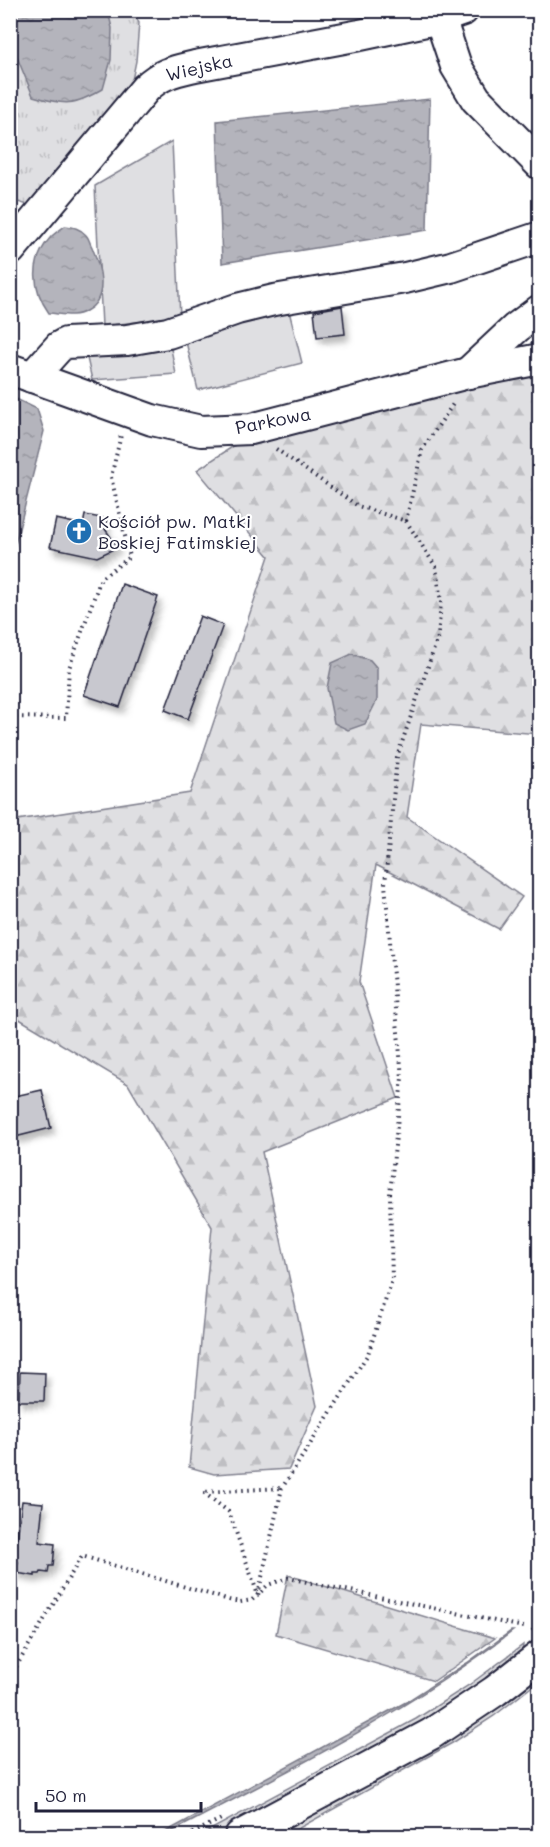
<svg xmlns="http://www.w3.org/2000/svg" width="550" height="1847" font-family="Mali,sans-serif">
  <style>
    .grass { fill: url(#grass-tufts); stroke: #80808e; stroke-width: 1.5 }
    .forest { fill: url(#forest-firs); stroke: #80808e; stroke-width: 1.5 }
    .green { fill: #dfdfe2; stroke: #80808e; stroke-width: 1.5 }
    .water { fill: url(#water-ripples); stroke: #7a7a88; stroke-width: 1.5 }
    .building { fill: #c8c8cf; stroke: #22223b; stroke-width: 1.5; filter: url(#shadow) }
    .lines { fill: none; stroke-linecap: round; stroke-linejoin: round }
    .minor-casing { stroke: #22223b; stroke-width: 34 }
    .path { stroke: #22223b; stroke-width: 4; stroke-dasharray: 1.5 4.5; stroke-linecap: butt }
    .minor { stroke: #fff; stroke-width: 30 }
    .labels { text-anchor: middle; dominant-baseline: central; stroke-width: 4.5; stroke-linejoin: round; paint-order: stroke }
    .street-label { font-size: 18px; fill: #22223b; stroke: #fff }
    .poi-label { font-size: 18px; fill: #22223b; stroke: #fff; text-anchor: start }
  </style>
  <defs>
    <pattern id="grass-tufts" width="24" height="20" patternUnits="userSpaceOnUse" patternTransform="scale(1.5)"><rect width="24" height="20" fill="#dfdfe2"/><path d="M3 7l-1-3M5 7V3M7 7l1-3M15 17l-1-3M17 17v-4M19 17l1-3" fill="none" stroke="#bfbfc3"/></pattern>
    <pattern id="forest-firs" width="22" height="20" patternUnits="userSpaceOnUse" patternTransform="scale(1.5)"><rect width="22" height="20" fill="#dfdfe2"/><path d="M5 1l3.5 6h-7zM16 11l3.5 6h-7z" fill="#bfbfc3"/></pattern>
    <pattern id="water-ripples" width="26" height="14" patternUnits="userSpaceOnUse" patternTransform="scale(1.5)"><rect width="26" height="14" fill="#b4b4bc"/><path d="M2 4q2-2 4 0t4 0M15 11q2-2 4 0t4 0" fill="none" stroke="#9a9aa2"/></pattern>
    <filter id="shadow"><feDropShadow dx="3.5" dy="6" stdDeviation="3" flood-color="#0004"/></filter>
  </defs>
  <rect width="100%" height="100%" fill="#fff"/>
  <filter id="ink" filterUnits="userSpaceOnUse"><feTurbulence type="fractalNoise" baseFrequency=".0167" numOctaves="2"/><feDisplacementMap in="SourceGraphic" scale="12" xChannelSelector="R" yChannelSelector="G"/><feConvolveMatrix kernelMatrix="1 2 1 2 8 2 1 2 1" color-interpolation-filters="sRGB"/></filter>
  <g filter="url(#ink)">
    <!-- grass -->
    <g class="grass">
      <polygon points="11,11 133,11 139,23 136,61 130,90 38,208 11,200"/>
      <polygon points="523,1645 522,1653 474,1692 358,1760 217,1836 199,1836 416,1719 469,1685"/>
      <polygon points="539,1672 539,1681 494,1716 454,1742 285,1836 267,1836"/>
    </g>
    <!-- forest -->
    <g class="forest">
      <polygon points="539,370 539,734 421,724 407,817 522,897 499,929 376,865 359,982 398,1098 262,1152 317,1406 289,1469 214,1474 189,1467 212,1227 128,1084 11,1014 11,821 190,793 269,556 197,470 252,434"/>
      <polygon points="288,1575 495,1638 434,1681 276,1634"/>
    </g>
    <!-- green -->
    <g class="green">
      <polygon points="172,141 180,317 102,326 95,186"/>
      <polygon points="288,307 302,363 198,390 184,334"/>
      <polygon points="168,334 176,374 92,380 84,345"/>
    </g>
    <!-- water -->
    <g class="water">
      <path d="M10 11H108L112 28 111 60 103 89C73 106 66 106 33 96L12 45Z"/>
      <polygon points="430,99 427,230 222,263 217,121"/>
      <path d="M65 226C73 227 80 228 86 235 89 238 90 244 92 247 100 266 110 299 86 311 75 318 62 314 49 313 32 289 30 261 50 238 54 233 60 230 65 226Z"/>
      <polygon points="14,398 37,409 44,431 11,560 10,399"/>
      <polygon points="352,654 370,660 377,668 377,700 365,724 348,730 334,723 327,688 332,663"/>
      <path d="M511 1631H513C407 1712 287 1772 169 1833L158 1836 406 1702 467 1663Z"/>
    </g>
    <!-- building -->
    <g class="building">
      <polygon points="342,306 345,334 317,337 314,311"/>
      <polygon points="85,515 107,519 105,529 118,547 97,557 50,547 56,519 83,525"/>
      <polygon points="122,584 158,597 120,707 84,695"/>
      <polygon points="200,616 223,625 188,719 165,710"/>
      <polygon points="42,1090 51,1128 15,1137 10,1116 10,1097"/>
      <polygon points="20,1372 45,1373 44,1401 19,1401"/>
      <polygon points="22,1501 43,1503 39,1542 55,1544 53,1566 49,1566 48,1573 41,1572 40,1574 35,1574 35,1576 16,1573 18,1562 14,1562"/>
    </g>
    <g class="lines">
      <defs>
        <g id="minor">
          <polyline points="440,18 456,66 476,99 540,164"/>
          <path d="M10 250 146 88C162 73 174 71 195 66L360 35 440 18 463 10"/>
          <polyline points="10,369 152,420 201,431 251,429 468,373 540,359"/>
          <polyline points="468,373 516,328 540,310"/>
          <polyline points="32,377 59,347 66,343 127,340 168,333 237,309 274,300 405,278 451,267 540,237"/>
          <polyline points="240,1836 431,1734 495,1691 540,1656"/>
        </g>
      </defs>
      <!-- minor casing -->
      <use href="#minor" class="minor-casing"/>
      <!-- path -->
      <g class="path">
        <polyline points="276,449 358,506 406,521 436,567 441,602 438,637 397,757 385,884 402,1078 390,1194 392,1280 368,1354 282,1488 258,1595 229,1512 203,1492 282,1488"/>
        <polyline points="406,521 422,450 453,404"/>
        <polyline points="10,717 66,718 69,668 101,578 130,557 111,477 121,435"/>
        <polyline points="532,1631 540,1625"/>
        <polyline points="10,1677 82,1556 229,1600 240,1602 252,1600 268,1585 288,1578 524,1627"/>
        <polyline points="187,1836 221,1819"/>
      </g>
      <!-- minor -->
      <use href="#minor" class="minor"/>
    </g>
  </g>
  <!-- icons -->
  <defs>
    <symbol id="church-disc" viewBox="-11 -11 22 22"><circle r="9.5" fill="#1f6fb2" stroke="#fff"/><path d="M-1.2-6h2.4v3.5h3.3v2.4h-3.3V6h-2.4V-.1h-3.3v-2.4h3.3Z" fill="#fff"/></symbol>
  </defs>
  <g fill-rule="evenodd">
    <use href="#church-disc" x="64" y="516" width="30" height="30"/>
  </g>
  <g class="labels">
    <!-- street labels -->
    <g class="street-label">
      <text transform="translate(199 67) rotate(-13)">Wiejska</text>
      <text transform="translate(273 420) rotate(-11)">Parkowa</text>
    </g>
    <!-- poi labels -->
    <g class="poi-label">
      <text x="98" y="521">Kościół pw. Matki<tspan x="98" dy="21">Boskiej Fatimskiej</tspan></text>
    </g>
  </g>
  <!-- margin -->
  <rect width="550" height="1847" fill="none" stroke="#fff" stroke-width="36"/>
  <rect x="18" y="18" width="514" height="1811" fill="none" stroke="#22223b" stroke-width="2" filter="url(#ink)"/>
  <!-- scale -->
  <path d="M36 1802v9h165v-9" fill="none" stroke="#22223b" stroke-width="3"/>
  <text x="45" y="1802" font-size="18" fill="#22223b" stroke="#ffffff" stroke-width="4.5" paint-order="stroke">50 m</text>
</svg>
